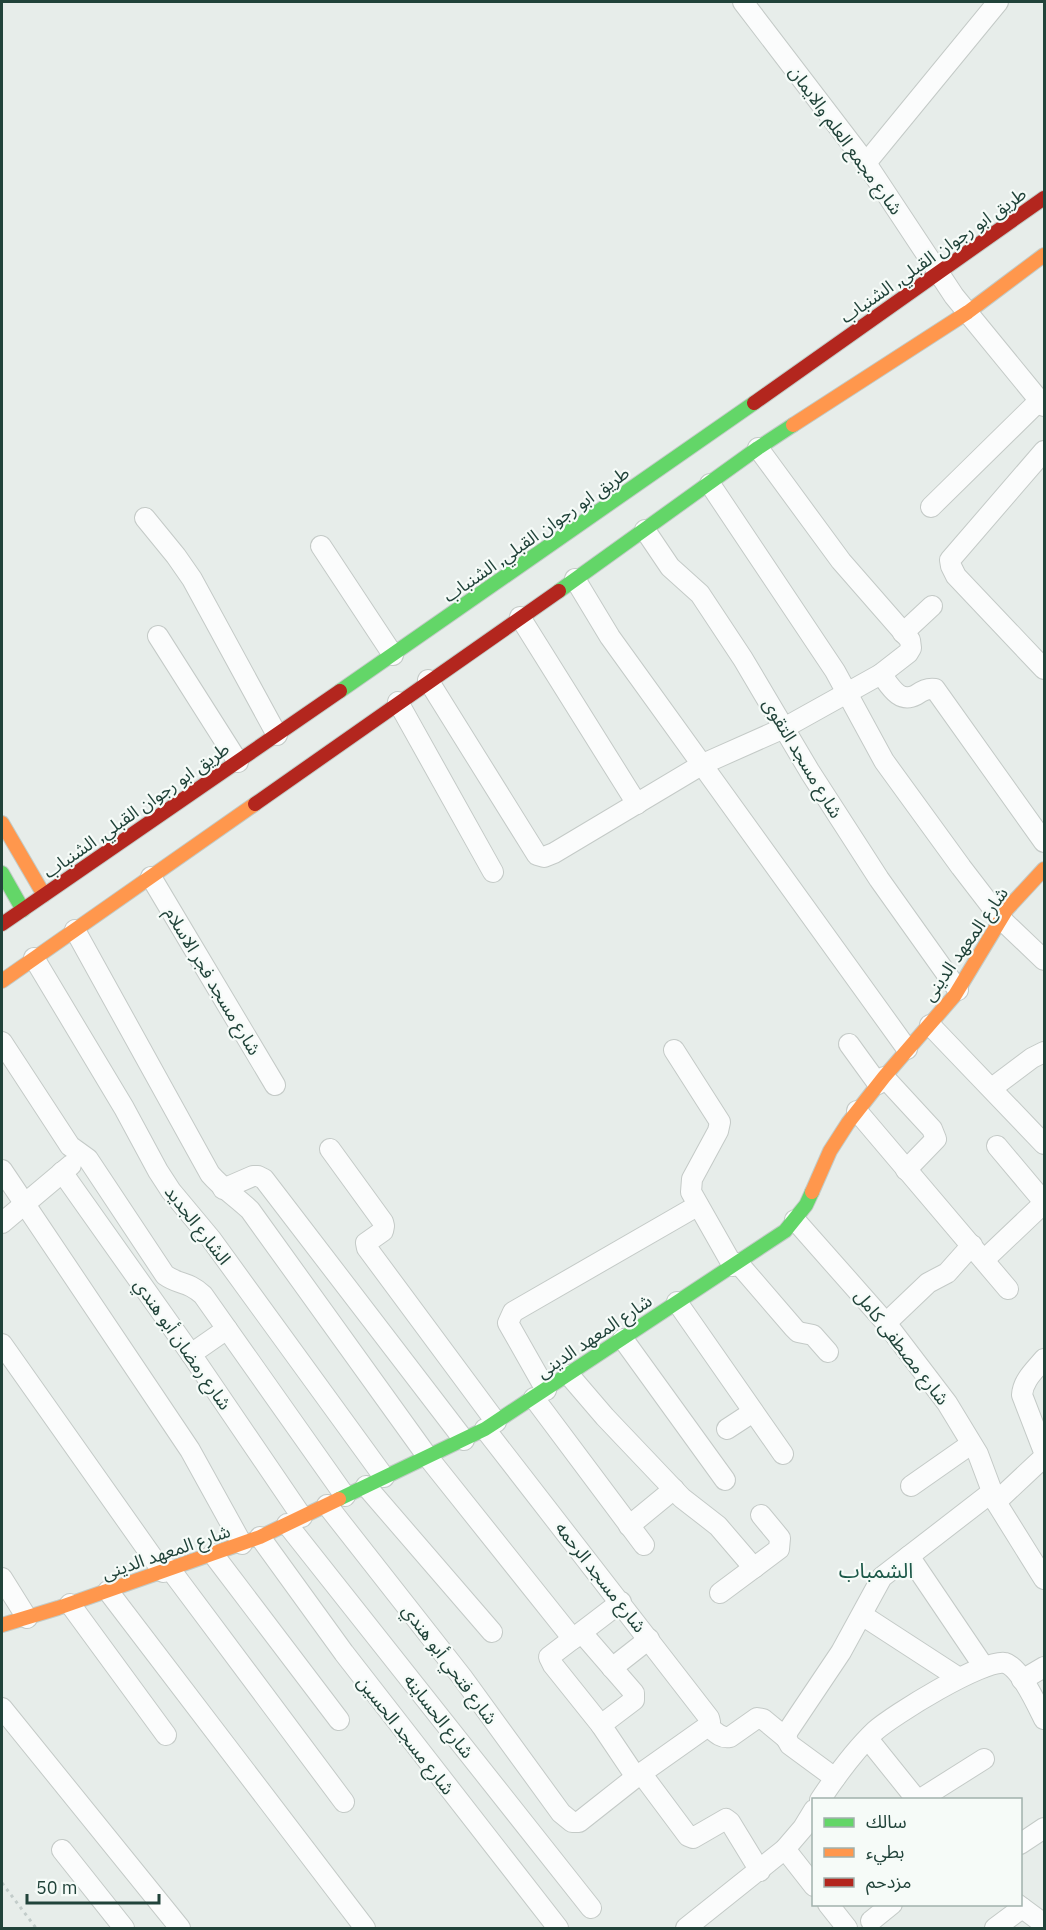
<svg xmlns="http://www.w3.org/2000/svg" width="1046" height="1930" font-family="'IBM Plex Sans','Noto Sans Arabic',sans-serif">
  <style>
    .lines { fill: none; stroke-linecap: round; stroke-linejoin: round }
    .street-casing { stroke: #c4cac7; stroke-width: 22 }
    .fast-casing { stroke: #c2cbc7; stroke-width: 16 }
    .slow-casing { stroke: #c2cbc7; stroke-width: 16 }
    .jam-casing { stroke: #c2cbc7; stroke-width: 16 }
    .path { stroke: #c2ccca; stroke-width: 3; stroke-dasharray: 3 4.5; stroke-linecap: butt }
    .street { stroke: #fbfcfc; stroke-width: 20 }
    .fast { stroke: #63d668; stroke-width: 14 }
    .slow { stroke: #ff974d; stroke-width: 14 }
    .jam { stroke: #b3261e; stroke-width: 14 }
    .labels { text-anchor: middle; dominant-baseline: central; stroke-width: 4.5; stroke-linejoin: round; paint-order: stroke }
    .street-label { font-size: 18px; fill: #21433a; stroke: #f6fbf8 }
    .quarter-label { font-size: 21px; fill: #1b5848; stroke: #f6fbf8 }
  </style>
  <rect width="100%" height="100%" fill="#e7edea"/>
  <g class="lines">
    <defs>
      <g id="street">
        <polyline points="743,2 866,163 954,296 1044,406"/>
        <polyline points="866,163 998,2"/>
        <polyline points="1044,451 950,560 951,566 956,576 1044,669"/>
        <polyline points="710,484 835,671 884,761 961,867 1001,919 1044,960"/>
        <polyline points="931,507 1040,400"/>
        <polyline points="145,518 176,556 192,579 277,735"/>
        <polyline points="645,530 670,567 700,594 743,659 810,772 879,879 958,990"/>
        <polyline points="321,546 393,655"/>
        <polyline points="575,579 610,637 907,1049"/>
        <polyline points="520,617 637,804"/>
        <polyline points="903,633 932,606"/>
        <polyline points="158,636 238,762"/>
        <path d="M881 674C890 686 899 704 916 695 922 691 927 688 935 689L1044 842"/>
        <polyline points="428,680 537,855 544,857 554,853 703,764 784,728 881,674 908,653 911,648 910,640 841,561 758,448"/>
        <polyline points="398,702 493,872"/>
        <polyline points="151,877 275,1085"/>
        <path d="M75 930 210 1174C222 1188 236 1197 250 1210L427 1456 573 1639"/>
        <polyline points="34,958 124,1108 158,1171 171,1191 211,1239 384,1477"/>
        <polyline points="930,1025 1044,1144"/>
        <path d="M2 1042 70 1146 88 1159 165 1275C179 1285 188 1281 203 1295L345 1496"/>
        <polyline points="849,1044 878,1084"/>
        <polyline points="674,1050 720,1122 718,1131 692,1179 691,1192 733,1266"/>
        <polyline points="884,1077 932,1129 936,1139 906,1170"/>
        <polyline points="992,1088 1032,1058 1044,1052"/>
        <polyline points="857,1111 1008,1289"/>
        <polyline points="997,1146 1044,1202"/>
        <polyline points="330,1149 383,1222 384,1226 383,1231 366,1243 367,1248 496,1422"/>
        <polyline points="2,1170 190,1450 242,1544"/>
        <polyline points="62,1172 191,1354 302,1517"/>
        <polyline points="223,1189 253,1176 258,1176 264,1179 464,1440"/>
        <polyline points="795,1220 886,1323 947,1403 978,1454 996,1502 1044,1579"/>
        <polyline points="2,1223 71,1165"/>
        <polyline points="984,1260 1044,1203"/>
        <polyline points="738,1263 794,1328 798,1332 813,1335 828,1352"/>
        <polyline points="677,1302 783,1454"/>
        <polyline points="886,1323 928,1283 947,1273 972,1245"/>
        <polyline points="623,1339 725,1480"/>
        <polyline points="2,1344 163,1572"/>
        <polyline points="191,1354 227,1329"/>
        <polyline points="569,1375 605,1417 682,1498 718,1526 754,1568"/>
        <polyline points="546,1390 508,1323 513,1312 697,1206"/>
        <polyline points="534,1398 644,1545"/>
        <polyline points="485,1429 709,1718 710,1722 708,1726"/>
        <polyline points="727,1429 753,1412"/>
        <polyline points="366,1486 492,1632"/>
        <polyline points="911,1486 971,1444"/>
        <path d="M996 1502 1044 1457V1452L1022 1395C1023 1380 1035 1370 1044 1359"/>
        <polyline points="327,1505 462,1677 561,1813 572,1822 579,1822 636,1777 601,1725 634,1700 634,1693 582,1633"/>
        <polyline points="287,1524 591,1908"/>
        <polyline points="629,1526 674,1489"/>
        <polyline points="260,1537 344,1653 558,1928"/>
        <polyline points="213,1554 339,1720"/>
        <polyline points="909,1556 984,1667"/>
        <polyline points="170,1569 344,1802"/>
        <polyline points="2,1578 27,1618"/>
        <polyline points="108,1591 365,1928"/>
        <polyline points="720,1593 779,1549 780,1538 761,1515"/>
        <polyline points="70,1604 166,1735"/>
        <polyline points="862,1615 959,1678"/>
        <polyline points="612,1668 649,1639"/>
        <polyline points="1022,1680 1044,1667"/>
        <polyline points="2,1708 180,1928"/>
        <polyline points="601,1725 553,1665 549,1657 621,1602"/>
        <path d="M708 1726C715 1732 721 1739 730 1737L757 1718 763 1719 786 1738"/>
        <polyline points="868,1739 917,1800"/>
        <polyline points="641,1773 688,1836 693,1838 726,1819 730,1822 760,1871"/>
        <polyline points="636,1777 708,1726"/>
        <polyline points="835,1778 790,1745 786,1738 788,1731 841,1652 882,1577 992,1492"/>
        <path d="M820 1800C836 1776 855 1750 875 1731 893 1715 983 1659 1005 1663 1020 1667 1037 1705 1044 1719"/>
        <polyline points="919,1800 984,1759"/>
        <polyline points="1020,1844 1044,1828"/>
        <polyline points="785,1849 814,1886"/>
        <polyline points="62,1850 124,1928"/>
        <polyline points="828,1904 847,1928"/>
        <polyline points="1017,1904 1044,1924"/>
        <polyline points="871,1921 892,1904"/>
        <polyline points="686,1928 785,1849 803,1828 814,1810"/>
        <polyline points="995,1928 1022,1908"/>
      </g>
      <g id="fast">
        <polyline points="559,591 758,448 793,425"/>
        <polyline points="340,691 754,403"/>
        <polyline points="2,873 23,910"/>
        <polyline points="339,1499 485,1429 785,1231 806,1205 812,1192"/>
      </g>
      <g id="slow">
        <polyline points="793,425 968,312 1044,255"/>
        <polyline points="2,823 44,895"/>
        <polyline points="2,981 255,804"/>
        <polyline points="812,1192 830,1151 848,1123 884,1077 955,995 1007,909 1044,869"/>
        <polyline points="2,1625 58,1608 260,1537 339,1499"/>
      </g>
      <g id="jam">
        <polyline points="754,403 1044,198"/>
        <polyline points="255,804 559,591"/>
        <polyline points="2,924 340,691"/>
      </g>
    </defs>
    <!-- street casing -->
    <use href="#street" class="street-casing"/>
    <!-- fast casing -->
    <use href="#fast" class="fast-casing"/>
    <!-- slow casing -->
    <use href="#slow" class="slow-casing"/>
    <!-- jam casing -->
    <use href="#jam" class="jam-casing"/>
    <!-- path -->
    <polyline class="path" points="2,1883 36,1928"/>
    <!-- street -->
    <use href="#street" class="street"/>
    <!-- fast -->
    <use href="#fast" class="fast"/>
    <!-- slow -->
    <use href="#slow" class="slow"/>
    <!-- jam -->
    <use href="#jam" class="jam"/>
  </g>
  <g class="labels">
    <!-- street labels -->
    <g class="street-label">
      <text transform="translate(846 140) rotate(54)">شارع مجمع العلم والايمان</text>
      <text transform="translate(933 255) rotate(-35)">طريق ابو رجوان القبلي, الشنباب</text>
      <text transform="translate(536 534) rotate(-35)">طريق ابو رجوان القبلي, الشنباب</text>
      <text transform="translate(803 758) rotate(59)">شارع مسجد التقوى</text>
      <text transform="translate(136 810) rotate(-35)">طريق ابو رجوان القبلي, الشنباب</text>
      <text transform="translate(965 944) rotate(-55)">شارع المعهد الدينى</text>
      <text transform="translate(213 981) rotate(59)">شارع مسجد فجر الاسلام</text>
      <text transform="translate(198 1225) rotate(52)">الشارع الجديد</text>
      <text transform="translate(594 1336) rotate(-34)">شارع المعهد الدينى</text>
      <text transform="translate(183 1344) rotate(55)">شارع رمضان أبو هندي</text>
      <text transform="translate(902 1347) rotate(52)">شارع مصطفى كامل</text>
      <text transform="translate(166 1552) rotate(-19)">شارع المعهد الدينى</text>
      <text transform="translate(601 1577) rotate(52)">شارع مسجد الرحمه</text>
      <text transform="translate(450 1664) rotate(53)">شارع فتحي أبو هندي</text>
      <text transform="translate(439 1716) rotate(52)">شارع الحساينه</text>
      <text transform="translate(406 1735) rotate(52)">شارع مسجد الحسين</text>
    </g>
    <!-- quarter labels -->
    <g class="quarter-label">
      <text x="876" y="1570">الشمباب</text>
    </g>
  </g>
  <!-- border -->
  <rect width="1046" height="1930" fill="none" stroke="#21433a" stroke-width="6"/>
  <!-- legend -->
  <rect x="812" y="1798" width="210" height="108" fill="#f6fbf8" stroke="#a1b1ac" stroke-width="1.5"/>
  <rect x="824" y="1818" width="30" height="9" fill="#63d668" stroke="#a1b1ac" stroke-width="1.5"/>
  <text x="866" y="1828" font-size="18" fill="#21433a">سالك</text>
  <rect x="824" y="1848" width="30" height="9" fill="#ff974d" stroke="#a1b1ac" stroke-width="1.5"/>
  <text x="866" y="1858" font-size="18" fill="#21433a">بطيء</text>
  <rect x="824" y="1878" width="30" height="9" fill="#b3261e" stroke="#a1b1ac" stroke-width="1.5"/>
  <text x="866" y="1888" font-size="18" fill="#21433a">مزدحم</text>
  <!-- scale -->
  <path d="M27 1894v9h132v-9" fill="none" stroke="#21433a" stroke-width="3"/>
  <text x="36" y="1894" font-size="18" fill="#21433a" stroke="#f6fbf8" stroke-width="4.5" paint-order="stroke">50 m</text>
</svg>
